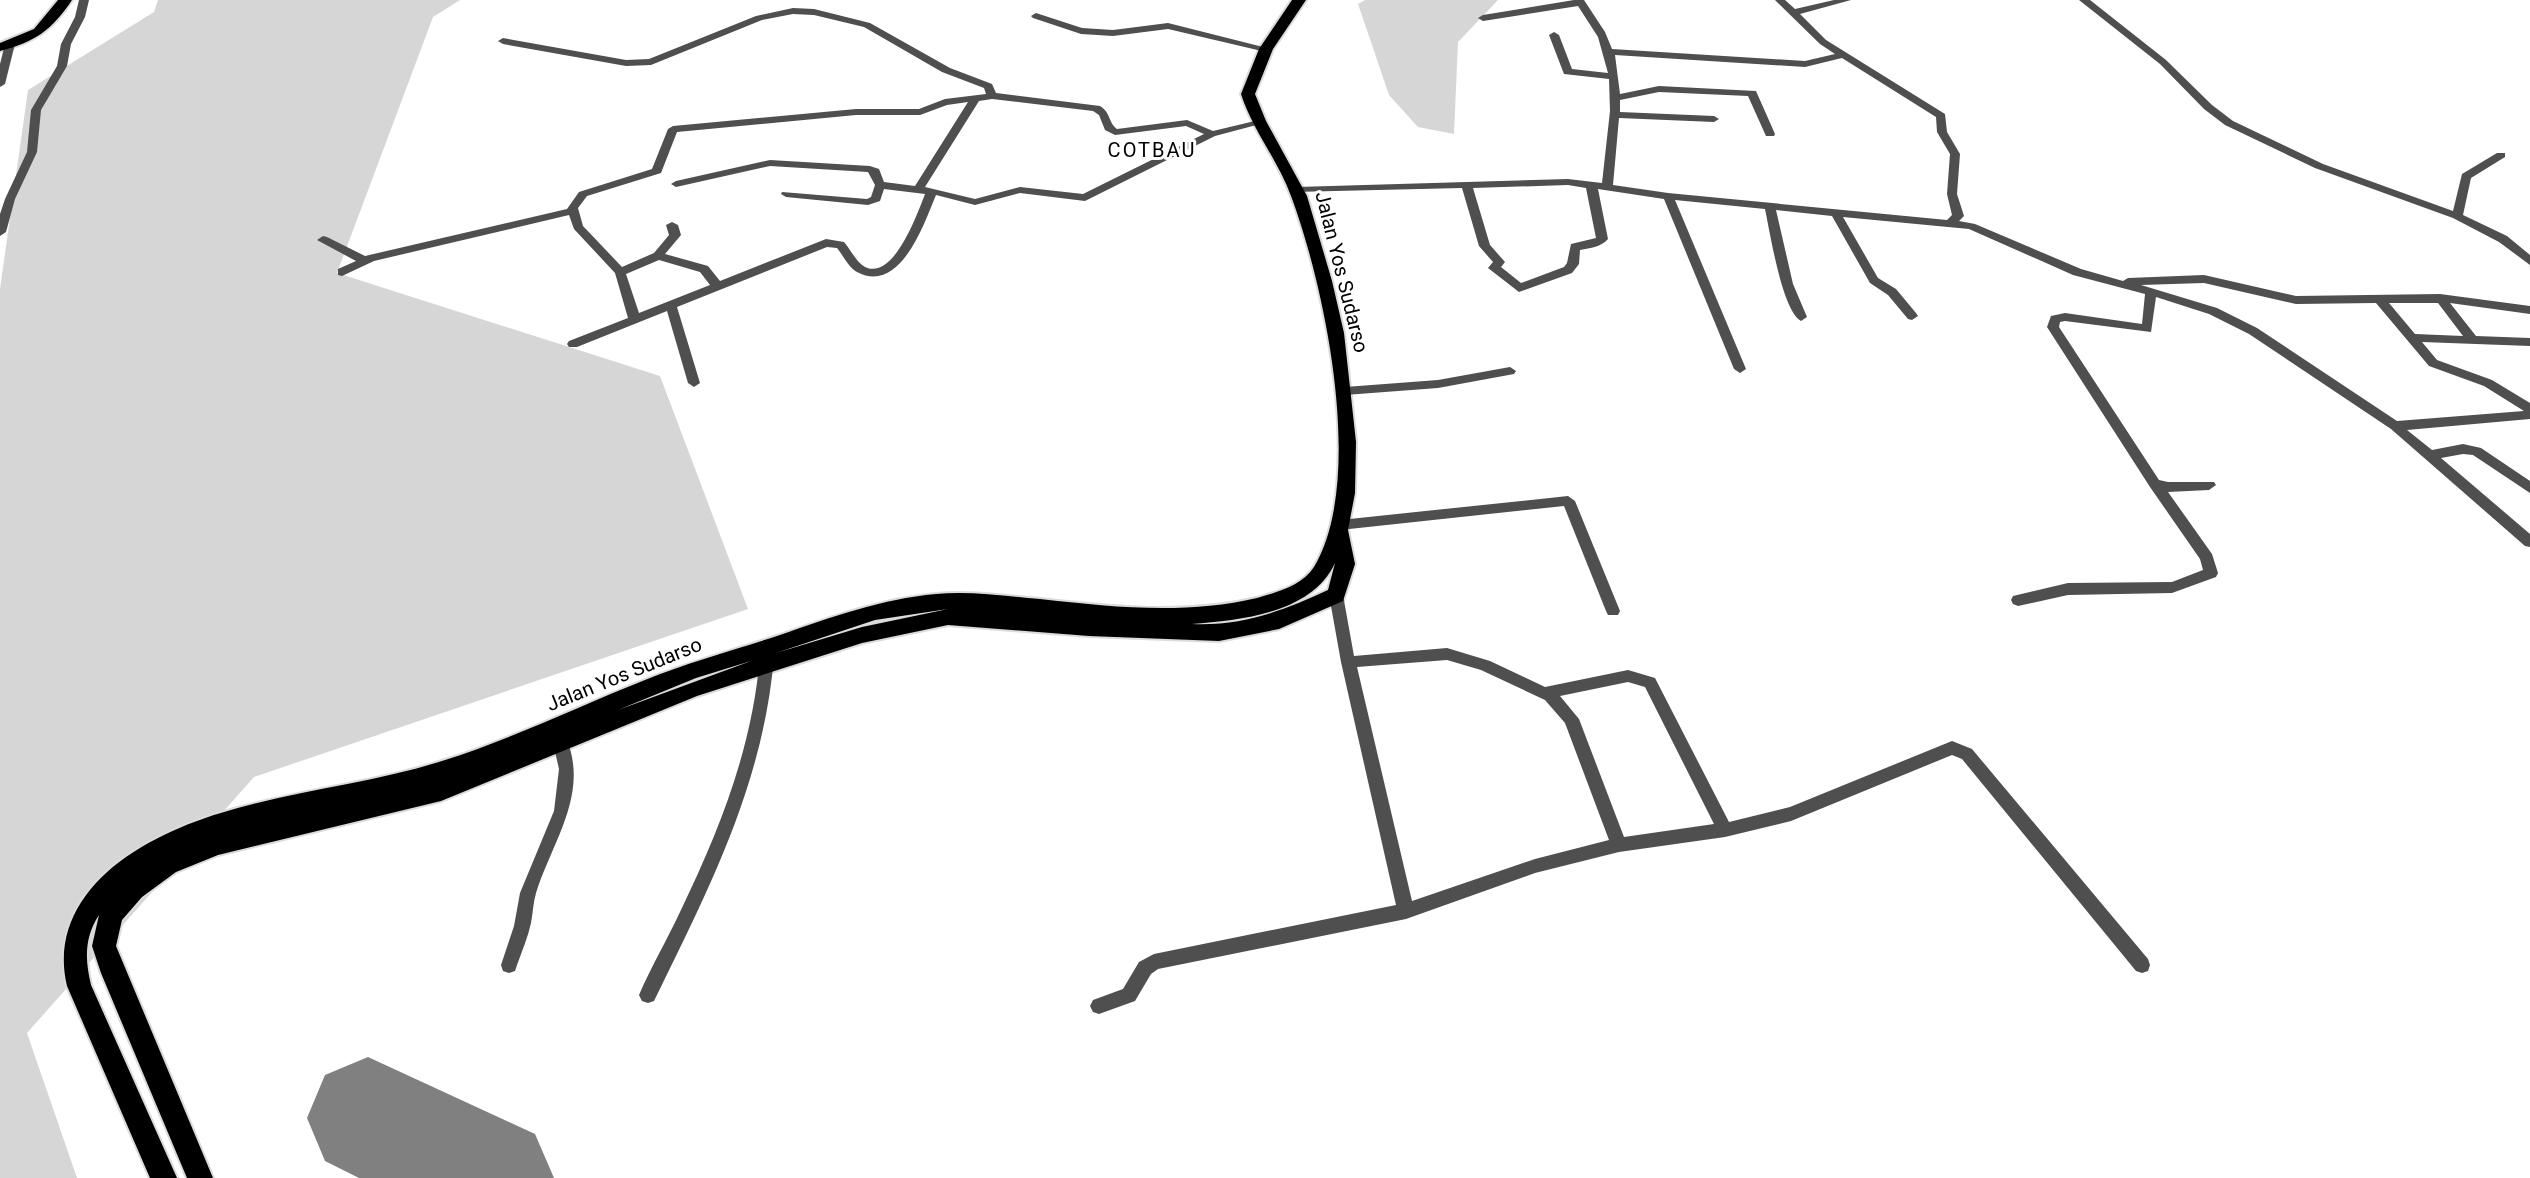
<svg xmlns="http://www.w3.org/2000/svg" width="2530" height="1178" font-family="Roboto,sans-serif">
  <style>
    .green { fill: #d6d6d6 }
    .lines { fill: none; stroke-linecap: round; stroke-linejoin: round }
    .runway { fill: #808080; fill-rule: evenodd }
    .highway-casing { stroke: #dbdbdb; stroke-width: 4 }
    .minor { fill: #4f4f4f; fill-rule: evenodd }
    .highway { fill: #000; fill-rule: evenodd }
    .labels { text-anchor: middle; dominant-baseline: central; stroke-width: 6; stroke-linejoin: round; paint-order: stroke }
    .far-quarter-label { font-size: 20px; letter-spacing: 2px; fill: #000; stroke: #fff }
    .street-label { font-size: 20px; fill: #000; stroke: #fff }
  </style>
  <rect width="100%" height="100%" fill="#fff"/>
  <!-- green -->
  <g class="green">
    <polygon points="158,0 460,0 433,17 337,273 660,376 748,609 254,777 27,1033 77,1178 0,1178 0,289 28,90 154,12"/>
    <polygon points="1365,0 1498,0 1458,42 1454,134 1418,127 1389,95 1358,4"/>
  </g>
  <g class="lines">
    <!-- runway -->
    <polygon class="runway" points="368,1057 535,1134 554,1178 359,1178 325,1161 307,1118 325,1075"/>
    <defs>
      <g id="highway">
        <path d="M58 0H72C52 30 35 42 0 51V43L34 29Z"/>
        <path d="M1292 0H1306L1273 49 1255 94 1266 121 1307 196 1332 281 1344 333 1356 442 1355 493 1348 530 1355 564 1343 601 1279 629 1219 641 1089 636 948 625 862 643 697 696 441 801 218 855 176 872 142 897 122 920 116 946 213 1178H187L101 973 92 946 99 915C84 938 85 960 91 985L177 1178H150L67 986C54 932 82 888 126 857 217 794 339 794 442 761 512 739 577 707 645 680 689 662 735 650 780 635 831 617 882 599 936 594 970 591 1005 596 1040 599 1112 607 1185 615 1257 598 1277 592 1302 586 1314 567 1366 480 1325 287 1291 196 1278 160 1253 131 1241 94L1259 49ZM1335 563 1328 590C1282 611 1244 626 1192 624 1242 620 1312 613 1335 563ZM948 609 862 627 776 653 875 620ZM751 661 618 710 696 678Z"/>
      </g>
    </defs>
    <!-- highway casing -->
    <use href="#highway" class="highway-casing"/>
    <!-- minor -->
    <g class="minor">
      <polygon points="79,0 89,0 85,17 71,44 67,66 41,110 37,152 15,199 6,232 0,236 0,214 5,199 27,152 31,110 57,66 61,44 75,17"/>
      <path d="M1574 0H1584L1605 32 1612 49 1805 61 1835 54 1820 44 1775 0H1785L1795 9 1834 0H1851L1800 14 1826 40 1945 114 1947 132 1960 154 1957 194 1964 216 1959 221 1975 224 2081 269 2123 281 2128 278 2204 275 2296 296 2440 294 2530 306V314L2450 303 2476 336 2530 338V346L2422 342 2437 360 2492 380 2530 403V419L2407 430 2432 450 2463 444 2481 448 2530 481V493L2473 455 2463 454 2441 458 2530 534V547L2525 546 2391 429 2249 334 2209 314 2156 297 2151 332 2065 321 2060 322 2059 327 2159 480 2168 482H2214L2216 485 2209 490 2168 492 2212 554 2218 573 2216 577 2172 593 2068 595 2018 606 2013 604 2011 600 2013 596 2068 583 2172 582 2203 570 2200 559 2150 487 2047 327 2051 316 2065 313 2142 324 2145 294 2073 275 1969 229 1843 217 1878 278 1896 289 1916 313 1918 316 1912 320 1908 319 1888 295 1870 283 1832 216 1776 210 1793 284 1807 317 1801 321C1782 311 1770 232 1765 209L1675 200 1746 369 1740 373 1734 369 1664 199 1598 189 1608 239C1601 247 1591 248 1580 250L1579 264 1572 273 1519 292 1488 268 1493 262 1479 246 1462 188 1293 192V188L1297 187 1568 179 1602 183 1610 111 1609 79 1564 74 1549 35 1554 32 1559 35 1572 69 1608 73 1598 37 1578 6 1483 21 1478 18 1483 15ZM1615 55 1805 67 1842 58 1936 117 1937 132 1950 154 1947 194 1952 215 1947 220 1668 193 1613 185 1619 118 1714 122 1719 119 1714 116 1620 112V100L1659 92 1748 96 1766 136H1774L1775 134 1756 91 1659 86 1620 94ZM1568 185 1586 188 1596 238 1571 244 1567 263 1564 267 1521 283 1501 267 1505 262 1490 245 1473 188ZM2204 283 2296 304 2376 303 2429 366 2484 386 2524 411 2397 421 2257 328 2217 308 2141 285ZM2389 303H2438L2463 336 2415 334Z"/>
      <polygon points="2079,0 2090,0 2166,60 2212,105 2233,121 2323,164 2453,211 2462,174 2497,153 2505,153 2505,157 2471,178 2463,215 2507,236 2530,255 2530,265 2499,242 2453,218 2315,168 2225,125 2204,109 2160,64"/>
      <path d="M793 8 814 9 870 23 950 68 992 84 996 93 1100 106C1111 113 1108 122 1117 129L1187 120 1213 131 1259 120 1264 123 1215 136 1085 201 1020 193 975 205 936 195C924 224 900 295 857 272 848 267 843 255 837 248L827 247 677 307 700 383 694 387 688 383 667 311 577 347H569L567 344 569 341 628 318 615 273 574 229 569 215 374 261 342 276 338 275V269L356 261 317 240 323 236 327 237 365 256 567 209 579 192 652 169 668 129 673 126 856 109H919L945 99 986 94 984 88 942 72 864 27 814 15 793 14 762 20 651 65 626 66 503 44 498 41 503 38 626 60 649 59 756 16ZM992 99 1093 111 1099 115 1105 130 1115 135 1186 126 1204 134 1083 194 1020 187 975 199 925 187 979 101ZM968 102 915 186 884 182 879 169 870 166 770 160 676 181 671 184 676 187 770 166 868 172 875 185 871 197 867 199 782 192 781 194 786 197 868 205 880 201 884 189 925 194C918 212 894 281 865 267 856 262 851 250 844 242L826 239 720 281 708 266 665 254 681 235 678 225 672 222 666 225 669 235 654 253 622 267 583 226 578 208 587 196 661 173 677 132 856 115H920L947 105ZM659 260 700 272 710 285 639 313 626 274Z"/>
      <polygon points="1036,13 1082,28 1113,30 1168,23 1271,49 1266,52 1168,29 1113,36 1081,34 1033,18 1031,16"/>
      <polygon points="10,41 15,44 5,84 0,87 0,64 5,44"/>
      <polygon points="1510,367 1516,371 1514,374 1438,388 1345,395 1339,391 1345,387 1438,380"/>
      <polygon points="1568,496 1575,501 1620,611 1618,615 1608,615 1606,611 1564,506 1340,530 1333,525 1340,520"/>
      <path d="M1336 589 1341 591 1343 595 1354 656 1447 648 1490 661 1545 687 1628 670 1655 678 1729 822 1790 807 1952 741 1972 749 2148 959 2150 965 2148 971 2142 973 2136 971 1962 759 1952 755 1791 821 1725 837 1619 852 1535 873 1406 919 1158 969 1151 974 1135 1001 1099 1014 1093 1012 1090 1006 1093 1000 1123 989 1139 962 1154 954 1396 905 1341 662 1329 595 1331 591ZM1447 660 1481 670 1545 700 1565 723 1609 840 1535 859 1412 901 1357 667ZM1628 682 1645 687 1714 824 1624 837 1579 719 1560 696Z"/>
      <path d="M767 650 772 652 774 656C764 782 709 889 654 1001L648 1003 642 1001 639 995C651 967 667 940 680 912 720 829 752 749 760 656L762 652Z"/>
      <path d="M561 736 566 738C590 793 552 842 536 893 533 903 533 913 531 923 528 937 522 951 517 965L515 971 509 973 503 971 501 965 514 926 520 893 554 811 559 769 553 743 556 738Z"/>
    </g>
    <!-- highway -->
    <use href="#highway" class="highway"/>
  </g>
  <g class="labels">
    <!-- far-quarter labels -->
    <g class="far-quarter-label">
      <text x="1152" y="150">COTBAU</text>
    </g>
    <!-- street labels -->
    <g class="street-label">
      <text transform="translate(1342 272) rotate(76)">Jalan Yos Sudarso</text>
      <text transform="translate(624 674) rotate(-22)">Jalan Yos Sudarso</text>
    </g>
  </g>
</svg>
